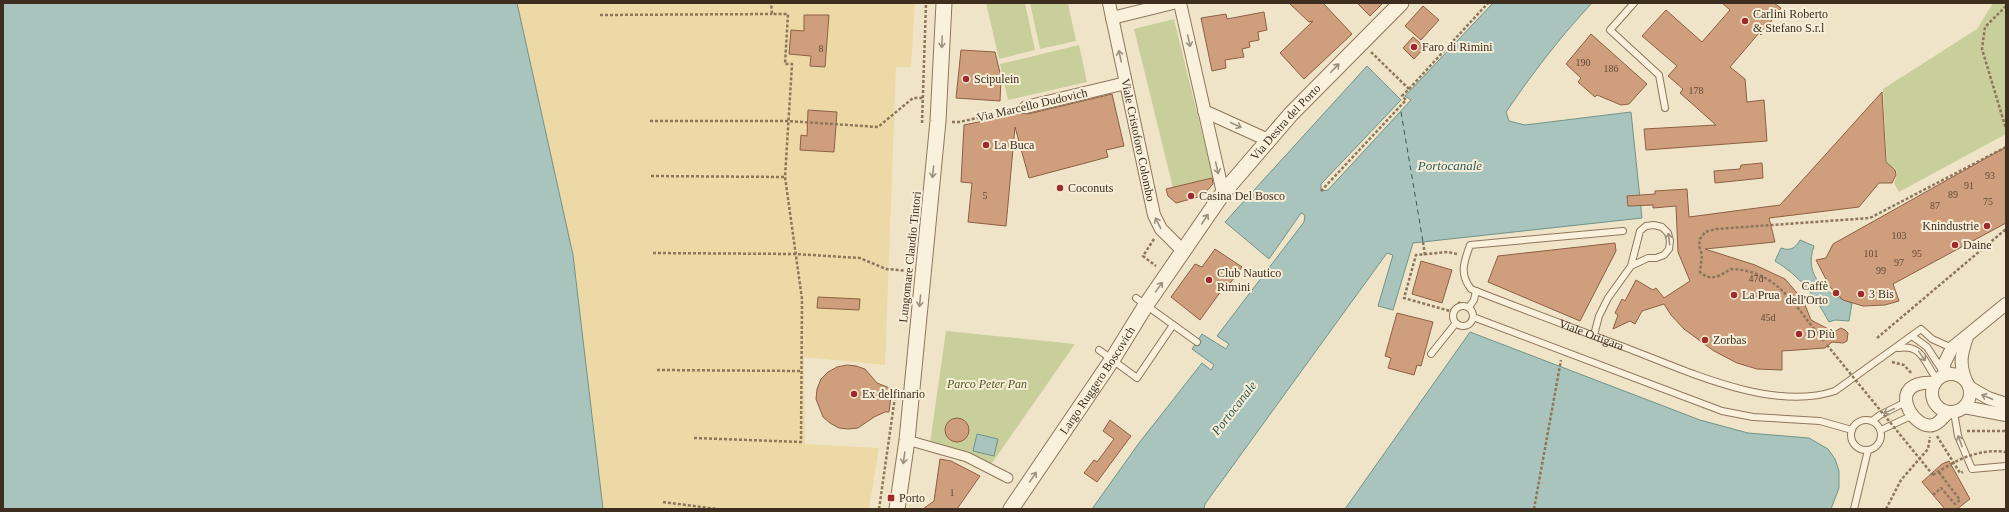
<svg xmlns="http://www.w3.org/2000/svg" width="2009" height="512" font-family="'Times New Roman',serif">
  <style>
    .green { fill: #c9cf9b }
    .sand { fill: #ecd9a5 }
    .water { fill: #a9c4bc; stroke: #6f938a }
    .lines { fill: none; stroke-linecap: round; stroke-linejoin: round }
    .ferry { stroke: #2f5d5a; stroke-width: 1; stroke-dasharray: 5 4; stroke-linecap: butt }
    .building { fill: #cf9f7d; stroke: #8d5f41 }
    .service-casing { stroke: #8d765c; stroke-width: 8 }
    .pedestrian-casing { stroke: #8d765c; stroke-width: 11 }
    .minor-casing { stroke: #8d765c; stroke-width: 14 }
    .tertiary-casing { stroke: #8d765c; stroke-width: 17 }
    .path { stroke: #8d765c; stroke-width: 2.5; stroke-dasharray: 3 2; stroke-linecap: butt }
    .service { stroke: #faf1dc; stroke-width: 6 }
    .pedestrian { stroke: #faf1dc; stroke-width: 9 }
    .minor { stroke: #faf1dc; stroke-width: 12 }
    .tertiary { stroke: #faf1dc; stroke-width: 15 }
    .path-bridge { stroke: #8d765c; stroke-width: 2.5; stroke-dasharray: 3 2; stroke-linecap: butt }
    .oneway { stroke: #9c907e }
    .poi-dot { fill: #9e2a2b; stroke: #f7eed8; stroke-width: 1.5 }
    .labels { text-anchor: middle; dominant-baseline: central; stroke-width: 4; stroke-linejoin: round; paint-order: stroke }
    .number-label { font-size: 10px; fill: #624a37 }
    .poi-label { font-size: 12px; fill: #3d2e20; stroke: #f7eed8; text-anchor: start }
    .street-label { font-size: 12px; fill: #3d2e20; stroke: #f7eed8 }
    .park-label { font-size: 12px; font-style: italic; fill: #4d5a26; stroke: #f7eed8 }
    .water-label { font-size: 13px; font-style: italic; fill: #2f5d5a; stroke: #f7eed8 }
  </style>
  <rect width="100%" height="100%" fill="#f0e4c8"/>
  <!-- green -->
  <g class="green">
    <polygon points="986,3 1025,3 1035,50 999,59"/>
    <polygon points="1030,3 1068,3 1076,41 1040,49"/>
    <polygon points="1993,3 2006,3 2006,134 1899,192 1894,183 1897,175 1896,169 1887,165 1883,89 1977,29"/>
    <polygon points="1174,19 1213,178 1173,188 1134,29"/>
    <polygon points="1079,45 1087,82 1008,100 1000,64"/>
    <polygon points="946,331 1075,344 990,466 930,443"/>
  </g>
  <!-- sand -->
  <polygon class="sand" points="517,3 915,3 911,67 896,67 885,365 804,357 805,444 879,448 869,509 603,509 573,255"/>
  <!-- water -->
  <g class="water">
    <polygon points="3,3 517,3 573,255 603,509 3,509"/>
    <path d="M1493 3H1592C1560 37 1532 74 1506 112L1509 121 1525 125 1631 112 1642 218 1413 243 1393 310 1378 306 1393 255 1387 253 1205 504 1204 509H1092L1139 443 1202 363 1211 370 1214 365 1192 349 1202 334 1226 349 1229 344 1217 336 1304 222 1305 215 1301 213 1269 259 1225 222 1367 66 1401 100 1321 184V191L1328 190 1411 100 1405 96Z"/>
    <path d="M1800 240 1814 246C1803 276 1826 295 1852 303L1849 321 1835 320 1829 322C1815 296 1800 276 1775 261L1781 248C1790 251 1795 249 1800 240Z"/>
    <polygon points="1470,332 1700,420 1748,433 1809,438 1828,449 1835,459 1839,471 1839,488 1831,509 1345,509"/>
    <polygon points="977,434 998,439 994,456 973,451"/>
  </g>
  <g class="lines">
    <!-- ferry -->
    <polyline class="ferry" points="1401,112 1423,242"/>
  </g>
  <!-- building -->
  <g class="building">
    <polygon points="1289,3 1323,3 1352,34 1304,79 1280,53 1313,21 1309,22"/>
    <polygon points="1357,3 1383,3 1370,16"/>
    <polygon points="1722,3 1774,3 1781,8 1761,35 1759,33 1730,67 1745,79 1747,102 1764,100 1767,141 1646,150 1644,129 1716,125 1680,93 1683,89 1668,76 1677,66 1642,36 1666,10 1702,42 1730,10"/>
    <polygon points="1423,6 1439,20 1421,40 1405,26"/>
    <polygon points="1264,12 1267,30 1258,32 1259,40 1249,42 1250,47 1242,49 1244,57 1225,60 1226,68 1212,71 1201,18 1226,14 1227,19"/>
    <polygon points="804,15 829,15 825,67 810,66 811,56 789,54 791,30 804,31"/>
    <polygon points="1591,34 1647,84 1629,104 1621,105 1597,95 1595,97 1578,82 1581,78 1566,64"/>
    <polygon points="1413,37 1425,47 1414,59 1403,48"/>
    <polygon points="961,50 995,52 1001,77 1000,101 956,98"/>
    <polygon points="1882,92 1886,162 1895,170 1896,175 1892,183 1879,183 1859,207 1769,218 1775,242 1705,249 1755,265 1785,279 1803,300 1811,320 1834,332 1841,328 1845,330 1848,333 1847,341 1843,343 1832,342 1825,348 1782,351 1782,370 1757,369 1737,363 1714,351 1684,329 1671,315 1664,304 1642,311 1635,324 1630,321 1613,329 1618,315 1615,313 1622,299 1625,301 1636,280 1653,290 1656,288 1664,298 1690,281 1678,252 1676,206 1653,208 1653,205 1628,206 1627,196 1655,194 1655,191 1687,189 1689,217 1780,205"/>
    <polygon points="1112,94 1124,146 1106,150 1108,157 1029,178 1015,127 1006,226 968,222 972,183 961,182 964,125 1022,113 1028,114"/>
    <polygon points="808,110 837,112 834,152 800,150 801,135 807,136"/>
    <polygon points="2006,147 2006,223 1893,284 1899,301 1885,305 1863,306 1843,300 1830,287 1816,260 1826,258 1833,244"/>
    <polygon points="1762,163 1763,178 1715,183 1714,171 1740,169 1741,165"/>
    <polygon points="1212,178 1213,184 1202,196 1176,203 1168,196 1166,189"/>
    <polygon points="1615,243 1616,251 1580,321 1488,282 1498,256"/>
    <polygon points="1215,249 1242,267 1226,289 1224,287 1200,320 1171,297 1195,264 1202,267"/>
    <polygon points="1421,261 1452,270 1442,303 1412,294"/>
    <polygon points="818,297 860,299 859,310 817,308"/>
    <polygon points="1397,313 1433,322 1421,366 1417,365 1414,375 1388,368 1391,358 1385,356"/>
    <polygon points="847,365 856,366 865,369 877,383 892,389 889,412 885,412 874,417 858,428 848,429 839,428 830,423 823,417 816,399 817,389 821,379 828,372 837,367"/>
    <circle cx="957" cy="430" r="12"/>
    <polygon points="1110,420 1131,436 1097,482 1084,473 1094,460 1097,462 1114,439 1103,431"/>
    <polygon points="940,459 951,461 980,476 957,509 923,509 934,501"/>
    <polygon points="1949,461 1970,499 1957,509 1945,509 1922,482 1942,464"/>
  </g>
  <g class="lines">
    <defs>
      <g id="service">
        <polyline points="1634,3 1610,30 1659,75 1665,108"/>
        <path id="s1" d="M1623 231 1470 245C1464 262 1459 274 1471 289 1519 308 1568 326 1616 344 1679 367 1769 413 1835 391L1921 329 1932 339 1952 348"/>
        <polyline points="1136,298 1197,342"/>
        <circle cx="1463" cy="316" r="10"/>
        <polyline points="1469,307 1474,300 1476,291"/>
        <polyline points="1473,317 1722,411 1753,417 1820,421 1852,430"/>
        <polyline points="1594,335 1599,316 1608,298 1631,266 1640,231 1646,226 1654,225 1662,227 1668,233 1670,241 1669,249 1664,255 1656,258 1648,258 1631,266"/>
        <polyline points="1912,336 1927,347 1942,370"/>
        <path d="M1898 348C1924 344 1924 364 1937 379"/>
        <polyline points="1099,350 1137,378 1173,325"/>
        <polyline points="1431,354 1456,323"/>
        <polyline points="1954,412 1958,436 1972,469 2006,466"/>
        <circle cx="1866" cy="435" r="15"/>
        <polyline points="1872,421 1880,415 1906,402"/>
        <polyline points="1881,430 1913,415"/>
        <polyline points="1854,509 1868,450"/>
      </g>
      <polyline id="pedestrian" points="907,440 967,457 1008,478"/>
      <g id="minor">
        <path id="s2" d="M1109 3 1154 215 1161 229 1184 252"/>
        <polyline points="1180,3 1223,193"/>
        <polyline points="1112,18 1173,3"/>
        <polyline points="1026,107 1126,83"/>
        <polyline points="1204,111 1268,140"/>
        <circle cx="1951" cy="393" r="19"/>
        <polyline points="1945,375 1944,364 1952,348 2006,304"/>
        <path d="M1966 381C1959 363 1961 355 1967 337"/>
        <path d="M1935 383C1883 379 1913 431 1933 425 1940 424 1943 415 1950 412"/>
        <polyline points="1969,387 1988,398 2006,404"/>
        <polyline points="1964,407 2006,415"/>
      </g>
      <g id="tertiary">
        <polyline points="897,509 907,440 938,121 944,3"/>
        <path id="s3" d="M1011 509 1112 360 1146 305 1223 193 1291 114 1401 3"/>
      </g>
    </defs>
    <!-- service casing -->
    <use href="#service" class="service-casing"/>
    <!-- pedestrian casing -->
    <use href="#pedestrian" class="pedestrian-casing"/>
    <!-- minor casing -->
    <use href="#minor" class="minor-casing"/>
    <!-- tertiary casing -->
    <use href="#tertiary" class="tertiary-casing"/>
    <!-- path -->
    <g class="path">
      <polyline points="2006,6 1985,27 1982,49 2006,129"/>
      <polyline points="600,15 772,14"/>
      <polyline points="1409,89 1488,3"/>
      <polyline points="650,121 788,121 878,127 913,98 924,98"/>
      <polyline points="952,122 959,122 1014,110"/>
      <polyline points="922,123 926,3"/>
      <polyline points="651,176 785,177"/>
      <polyline points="1321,191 1406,100 1402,96 1409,89 1371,52"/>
      <polyline points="1154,239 1143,256 1156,266"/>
      <polyline points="1423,242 1425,255"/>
      <polyline points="653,253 795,254 860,258 886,269 911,271"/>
      <polyline points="1457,254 1448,252 1416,255 1404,298 1450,311 1460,302"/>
      <polyline points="1877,338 2006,229"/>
      <path d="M1824 341C1795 308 1780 271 1731 269 1719 276 1711 282 1700 272L1702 255 1699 246 1700 239 1705 232 1716 229 1870 218 2006 147"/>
      <polyline points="1892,362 1904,365 1912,374"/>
      <polyline points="657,370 802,371"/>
      <polyline points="1967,431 2006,431"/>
      <polyline points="1937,436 1960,473 1963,472"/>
      <polyline points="694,438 801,442 802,299 785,177 792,64 785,64 788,14 772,14 771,3"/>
      <polyline points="1933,475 1951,464"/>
      <polyline points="1933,495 1941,488 1955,504 1960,500 1938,471"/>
      <polyline points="663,502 717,509"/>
      <polyline points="879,509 895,397"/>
      <polyline points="1534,509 1561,360"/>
      <polyline points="1886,509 1901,480 1928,449 1930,437"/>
    </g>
    <!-- service -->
    <use href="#service" class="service"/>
    <!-- pedestrian -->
    <use href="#pedestrian" class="pedestrian"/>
    <!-- minor -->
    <use href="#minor" class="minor"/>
    <!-- tertiary -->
    <use href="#tertiary" class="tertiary"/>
    <!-- path-bridge -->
    <g class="path-bridge">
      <polyline points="1827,345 1933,475"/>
      <path d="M1951 464C1967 455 1987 449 2006 452"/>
    </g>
  </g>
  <!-- one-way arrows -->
  <defs><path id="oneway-shaft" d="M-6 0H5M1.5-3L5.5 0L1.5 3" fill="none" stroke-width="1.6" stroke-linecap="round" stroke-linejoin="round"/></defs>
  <g class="oneway">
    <use href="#oneway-shaft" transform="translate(1189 41) rotate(77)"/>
    <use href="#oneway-shaft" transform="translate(942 42) rotate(92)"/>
    <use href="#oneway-shaft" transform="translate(1120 56) rotate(-102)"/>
    <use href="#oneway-shaft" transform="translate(1335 68) rotate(-46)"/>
    <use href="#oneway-shaft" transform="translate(1236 125) rotate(25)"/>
    <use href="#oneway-shaft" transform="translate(1217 168) rotate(77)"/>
    <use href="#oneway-shaft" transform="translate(933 172) rotate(96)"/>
    <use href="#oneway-shaft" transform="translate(1205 219) rotate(-57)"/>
    <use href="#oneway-shaft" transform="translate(1158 223) rotate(-117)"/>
    <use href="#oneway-shaft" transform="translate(1669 239) rotate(-97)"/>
    <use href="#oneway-shaft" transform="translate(1159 287) rotate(-54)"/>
    <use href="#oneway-shaft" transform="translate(920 301) rotate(96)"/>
    <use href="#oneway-shaft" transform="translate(1922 356) rotate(55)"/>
    <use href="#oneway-shaft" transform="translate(1987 397) rotate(-157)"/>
    <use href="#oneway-shaft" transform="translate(1889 411) rotate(155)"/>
    <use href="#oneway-shaft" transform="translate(1960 441) rotate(-111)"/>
    <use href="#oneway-shaft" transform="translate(904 458) rotate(98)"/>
    <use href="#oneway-shaft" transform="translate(1033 477) rotate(-56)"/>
  </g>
  <!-- markers -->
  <g class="poi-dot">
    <circle cx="1745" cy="21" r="4"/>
    <circle cx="1414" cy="47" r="4"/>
    <circle cx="966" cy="79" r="4"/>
    <circle cx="986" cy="145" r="4"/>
    <circle cx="1060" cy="188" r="4"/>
    <circle cx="1191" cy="196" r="4"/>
    <circle cx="1987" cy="226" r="4"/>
    <circle cx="1955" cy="245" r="4"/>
    <circle cx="1209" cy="280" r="4"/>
    <circle cx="1836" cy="293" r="4"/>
    <circle cx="1861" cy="294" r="4"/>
    <circle cx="1734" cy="295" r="4"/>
    <circle cx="1799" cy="334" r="4"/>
    <circle cx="1705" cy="340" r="4"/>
    <circle cx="854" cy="394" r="4"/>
    <rect x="887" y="494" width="8" height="8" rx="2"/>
  </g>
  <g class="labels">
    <!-- number labels -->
    <g class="number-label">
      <text x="821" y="48">8</text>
      <text x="1583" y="62">190</text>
      <text x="1611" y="68">186</text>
      <text x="1696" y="90">178</text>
      <text x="1990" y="175">93</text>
      <text x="1969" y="185">91</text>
      <text x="1953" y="194">89</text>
      <text x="985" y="195">5</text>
      <text x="1988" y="201">75</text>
      <text x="1935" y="205">87</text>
      <text x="1899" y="235">103</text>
      <text x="1871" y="253">101</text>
      <text x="1917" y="253">95</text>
      <text x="1899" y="262">97</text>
      <text x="1881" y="270">99</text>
      <text x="1756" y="278">47d</text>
      <text x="1768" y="317">45d</text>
      <text x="952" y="492">1</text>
    </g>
    <!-- poi labels -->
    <g class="poi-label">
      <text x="1753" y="14">Carlini Roberto<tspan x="1753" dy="14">&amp; Stefano S.r.l</tspan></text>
      <text x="1422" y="47">Faro di Rimini</text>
      <text x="974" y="79">Scipulein</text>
      <text x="994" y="145">La Buca</text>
      <text x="1068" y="188">Coconuts</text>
      <text x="1199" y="196">Casina Del Bosco</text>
      <text x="1979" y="226" text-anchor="end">Knindustrie</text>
      <text x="1963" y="245">Daine</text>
      <text x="1217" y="273">Club Nautico<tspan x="1217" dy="14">Rimini</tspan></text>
      <text x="1828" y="286" text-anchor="end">Caffè<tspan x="1828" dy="14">dell'Orto</tspan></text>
      <text x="1869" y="294">3 Bis</text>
      <text x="1742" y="295">La Prua</text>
      <text x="1807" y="334">D Più</text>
      <text x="1713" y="340">Zorbas</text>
      <text x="862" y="394">Ex delfinario</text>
      <text x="899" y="498">Porto</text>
    </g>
    <!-- street labels -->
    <g class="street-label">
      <text transform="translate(1032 105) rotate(-13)">Via Marcello Dudovich</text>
      <text stroke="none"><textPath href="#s3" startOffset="475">Via Destra del Porto</textPath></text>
      <text stroke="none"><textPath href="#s2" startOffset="140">Viale Cristoforo Colombo</textPath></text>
      <text transform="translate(910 257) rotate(-84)">Lungomare Claudio Tintori</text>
      <text stroke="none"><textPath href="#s1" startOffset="329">Viale Ortigara</textPath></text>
      <text stroke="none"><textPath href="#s3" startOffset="155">Largo Ruggero Boscovich</textPath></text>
    </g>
    <!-- park labels -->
    <g class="park-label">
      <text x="987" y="384">Parco Peter Pan</text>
    </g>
    <!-- water labels -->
    <g class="water-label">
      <text x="1450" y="165">Portocanale</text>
      <text transform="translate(1234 408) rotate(-52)">Portocanale</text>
    </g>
  </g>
  <!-- border -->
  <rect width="2009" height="512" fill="none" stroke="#3d2e20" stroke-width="8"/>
</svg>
